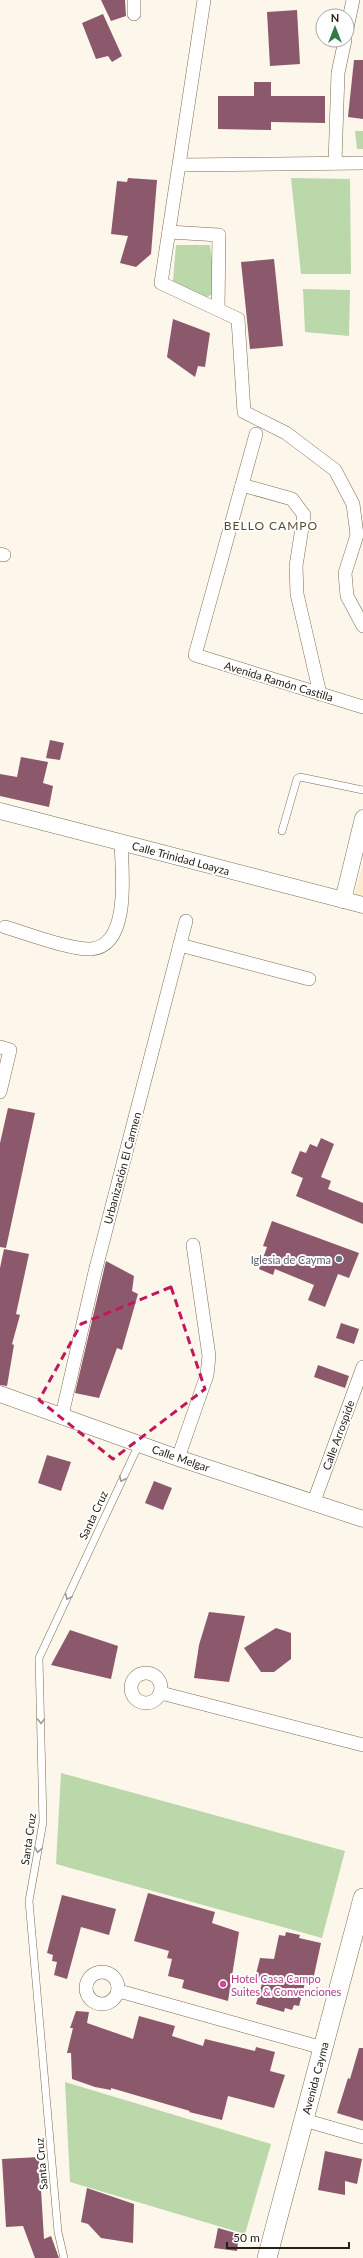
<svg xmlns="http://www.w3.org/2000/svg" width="363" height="2258" font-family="Lato,sans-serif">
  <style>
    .built { fill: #fdecd0 }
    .green { fill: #bad8a9 }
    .building { fill: #8b586c }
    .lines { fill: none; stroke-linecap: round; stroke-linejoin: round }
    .service-casing { stroke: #7b6c54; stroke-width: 8 }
    .minor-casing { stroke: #7b6c54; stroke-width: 14 }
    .tertiary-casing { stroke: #7b6c54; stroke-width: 17 }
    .secondary-casing { stroke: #7b6c54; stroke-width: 20 }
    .service { stroke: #fff; stroke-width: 7 }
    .minor { stroke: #fff; stroke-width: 13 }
    .tertiary { stroke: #fff; stroke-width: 16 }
    .secondary { stroke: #fff; stroke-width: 19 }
    .oneway { stroke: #9d9b96 }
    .marked { fill: none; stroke: #c2185b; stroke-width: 3; stroke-dasharray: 8 5; stroke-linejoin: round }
    .worship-dot { fill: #6b7280; stroke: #fff; stroke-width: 1.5 }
    .hotel-dot { fill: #d1479c; stroke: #fff; stroke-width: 1.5 }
    .labels { text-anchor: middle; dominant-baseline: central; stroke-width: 4; stroke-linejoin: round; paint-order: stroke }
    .street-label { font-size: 11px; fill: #262016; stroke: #fff }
    .worship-label { font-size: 11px; fill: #5b616d; stroke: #fff; text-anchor: end }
    .hotel-label { font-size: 11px; fill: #b23c85; stroke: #fff; text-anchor: start }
    .neighbourhood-label { font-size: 12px; letter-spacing: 1px; fill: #584a33; stroke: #fff }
  </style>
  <rect width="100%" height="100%" fill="#fdf6eb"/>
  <!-- built -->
  <polygon class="built" points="363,865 363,897 354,895"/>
  <!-- green -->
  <g class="green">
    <polygon points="355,131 363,131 363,149 357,149"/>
    <polygon points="291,178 350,179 351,274 301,274"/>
    <polygon points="176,245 210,245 216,292 200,301 173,281"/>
    <polygon points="303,289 350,290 349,336 305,332"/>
    <polygon points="61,1773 345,1851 322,1938 56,1864"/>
    <polygon points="65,2082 271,2144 245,2234 70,2182"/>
  </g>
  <!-- building -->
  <g class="building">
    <polygon points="101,0 125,0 126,16 111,21"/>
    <polygon points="297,10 300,64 270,66 267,12"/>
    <polygon points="103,14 122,56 112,62 108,56 96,59 82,23"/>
    <polygon points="354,60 363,60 363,119 348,117"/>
    <polygon points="254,82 271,82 271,96 325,96 325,123 271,122 271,130 218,129 218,96 254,96"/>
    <polygon points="128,178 157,180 151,254 136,267 120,263 128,236 111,234 117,181 127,182"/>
    <polygon points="274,259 283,346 250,349 241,262"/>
    <polygon points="173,319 210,333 205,367 198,366 195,377 167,357"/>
    <polygon points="50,740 64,743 60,760 46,758"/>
    <polygon points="21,757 48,762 43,783 53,786 49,807 0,796 0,774 17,777"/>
    <polygon points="8,1108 35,1113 6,1248 0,1247 0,1143"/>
    <polygon points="321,1138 334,1144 321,1177 331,1181 328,1189 363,1203 363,1224 296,1196 303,1178 291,1173 300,1151 306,1153 310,1144 317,1147"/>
    <polygon points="272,1221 359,1253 349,1278 338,1274 325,1307 308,1300 314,1285 275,1269 273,1275 259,1269 267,1247 263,1246"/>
    <polygon points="4,1249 29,1254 16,1314 20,1315 12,1344 14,1345 7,1386 0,1385 0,1268"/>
    <polygon points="106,1261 134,1276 132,1291 138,1294 122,1350 117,1348 99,1398 75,1393"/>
    <polygon points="341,1323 359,1329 354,1344 336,1338"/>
    <polygon points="318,1365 349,1376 345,1388 314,1377"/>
    <polygon points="47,1455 71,1462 61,1491 38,1483"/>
    <polygon points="154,1481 172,1488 163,1510 145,1503"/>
    <polygon points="209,1612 245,1616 229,1682 194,1678 199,1645"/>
    <polygon points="276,1628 291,1633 291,1659 274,1672 261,1672 244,1648"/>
    <polygon points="70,1630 118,1646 111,1679 51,1665"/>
    <polygon points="148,1893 215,1912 212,1923 239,1932 228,2001 182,1988 184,1980 168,1976 172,1959 167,1958 169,1951 134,1941"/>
    <polygon points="62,1895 116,1909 109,1935 81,1927 67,1979 54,1975 57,1962 52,1961 53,1955 47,1953"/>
    <polygon points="286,1932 300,1935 299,1938 321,1943 313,1980 306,1979 299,2006 294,2005 292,2010 285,2008 284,2012 256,2004 263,1980 255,1978 260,1958 274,1959 279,1935 285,1936"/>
    <polygon points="76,2011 89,2012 87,2023 133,2039 139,2016 175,2026 172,2036 203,2046 205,2039 255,2051 256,2047 275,2052 270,2071 285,2075 274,2108 228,2096 222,2120 189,2112 190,2111 111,2088 111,2090 95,2087 72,2079 71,2053 67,2053 73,2028 70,2028"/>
    <polygon points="359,2048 363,2048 363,2121 337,2113 348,2078 350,2079"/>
    <polygon points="325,2151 362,2159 357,2184 345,2181 345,2195 318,2190"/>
    <polygon points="39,2157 44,2239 51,2236 59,2258 35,2258 23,2226 6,2227 2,2159"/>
    <polygon points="87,2188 134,2204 133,2243 101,2238 88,2224 81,2222"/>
    <polygon points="218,2228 239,2234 237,2251 214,2248"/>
  </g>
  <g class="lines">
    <defs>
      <g id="service">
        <polyline points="282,831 297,779 300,777 363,790"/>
        <polyline points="64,2258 58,2232 29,1901 43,1822 39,1658 139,1444"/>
      </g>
      <g id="minor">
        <polyline points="134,0 134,14"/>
        <polyline points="204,0 161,283 238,319 244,412 286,433 335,470 353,504 357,535 345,573 347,596 363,626"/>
        <polyline points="347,28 353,0"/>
        <polyline points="335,163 338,73 345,40"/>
        <polyline points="180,165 363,163"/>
        <polyline points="169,232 219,235 218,309"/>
        <polyline points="256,434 195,655 363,707"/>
        <polyline points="242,485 292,499 304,515 296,566 297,594 320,694"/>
        <polyline points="0,554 4,555"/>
        <path d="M5 927C26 933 70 950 91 949 131 946 122 871 121 843"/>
        <polyline points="180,945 309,979"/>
        <polyline points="0,1047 10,1050 0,1092"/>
        <polyline points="62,1415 95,1272 186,921"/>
        <polyline points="178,1458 207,1375 209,1356 193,1245"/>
        <polyline points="313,1504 363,1367"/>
        <circle cx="146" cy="1688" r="15"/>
        <polyline points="161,1693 363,1745"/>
        <circle cx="102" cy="1988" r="16"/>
        <polyline points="119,1991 323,2048"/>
        <polyline points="304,2120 363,2137"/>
      </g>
      <g id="tertiary">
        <polyline points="0,811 363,905"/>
        <polyline points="343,900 363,818"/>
        <polyline points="0,1394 178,1458 363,1519"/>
      </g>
      <polyline id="secondary" points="267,2258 363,1898"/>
    </defs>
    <!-- service casing -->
    <use href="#service" class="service-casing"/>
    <!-- minor casing -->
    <use href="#minor" class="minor-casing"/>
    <!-- tertiary casing -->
    <use href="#tertiary" class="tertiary-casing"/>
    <!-- secondary casing -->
    <use href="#secondary" class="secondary-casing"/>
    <!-- service -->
    <use href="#service" class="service"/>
    <!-- minor -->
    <use href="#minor" class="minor"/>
    <!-- tertiary -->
    <use href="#tertiary" class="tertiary"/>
    <!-- secondary -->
    <use href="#secondary" class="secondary"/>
  </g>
  <!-- one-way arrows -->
  <defs><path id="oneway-chevron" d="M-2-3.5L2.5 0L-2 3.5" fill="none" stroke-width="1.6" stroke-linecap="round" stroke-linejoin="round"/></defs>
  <g class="oneway">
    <use href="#oneway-chevron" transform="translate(122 1479) rotate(115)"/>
    <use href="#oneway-chevron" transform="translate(68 1597) rotate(115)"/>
    <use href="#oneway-chevron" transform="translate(41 1721) rotate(89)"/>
    <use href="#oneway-chevron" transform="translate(38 1850) rotate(100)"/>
  </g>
  <!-- marked area -->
  <path class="marked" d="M171 1287 205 1389 113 1459 39 1400 81 1324Z"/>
  <!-- markers -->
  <circle class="worship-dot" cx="339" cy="1259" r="4"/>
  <circle class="hotel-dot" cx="223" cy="1984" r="4"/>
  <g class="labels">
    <!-- street labels -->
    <g class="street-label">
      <text transform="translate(279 681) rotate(17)">Avenida Ramón Castilla</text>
      <text transform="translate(181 858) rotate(15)">Calle Trinidad Loayza</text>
      <text transform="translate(122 1168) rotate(-75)">Urbanización El Carmen</text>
      <text transform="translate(338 1435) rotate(-70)">Calle Arrospide</text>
      <text transform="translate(181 1458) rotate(19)">Calle Melgar</text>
      <text transform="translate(93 1515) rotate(-65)">Santa Cruz</text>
      <text transform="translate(28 1839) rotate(-82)">Santa Cruz</text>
      <text transform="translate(315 2078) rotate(-75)">Avenida Cayma</text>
      <text transform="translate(41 2164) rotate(-95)">Santa Cruz</text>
    </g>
    <!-- worship labels -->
    <g class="worship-label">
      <text x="331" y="1259">Iglesia de Cayma</text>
    </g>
    <!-- hotel labels -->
    <g class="hotel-label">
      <text x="231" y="1978">Hotel Casa Campo<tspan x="231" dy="13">Suites &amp; Convenciones</tspan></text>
    </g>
    <!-- neighbourhood labels -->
    <g class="neighbourhood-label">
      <text x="271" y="525">BELLO CAMPO</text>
    </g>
  </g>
  <!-- north arrow -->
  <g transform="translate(335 28)"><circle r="19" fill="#ffffff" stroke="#a8a6a2"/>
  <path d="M0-3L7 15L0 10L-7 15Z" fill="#317a48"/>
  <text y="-6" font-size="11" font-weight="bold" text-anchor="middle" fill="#262016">N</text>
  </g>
  <!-- scale -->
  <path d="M227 2242v6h122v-6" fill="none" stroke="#262016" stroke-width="2"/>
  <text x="233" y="2242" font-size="12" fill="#262016" stroke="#ffffff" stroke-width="3" paint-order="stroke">50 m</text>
</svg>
